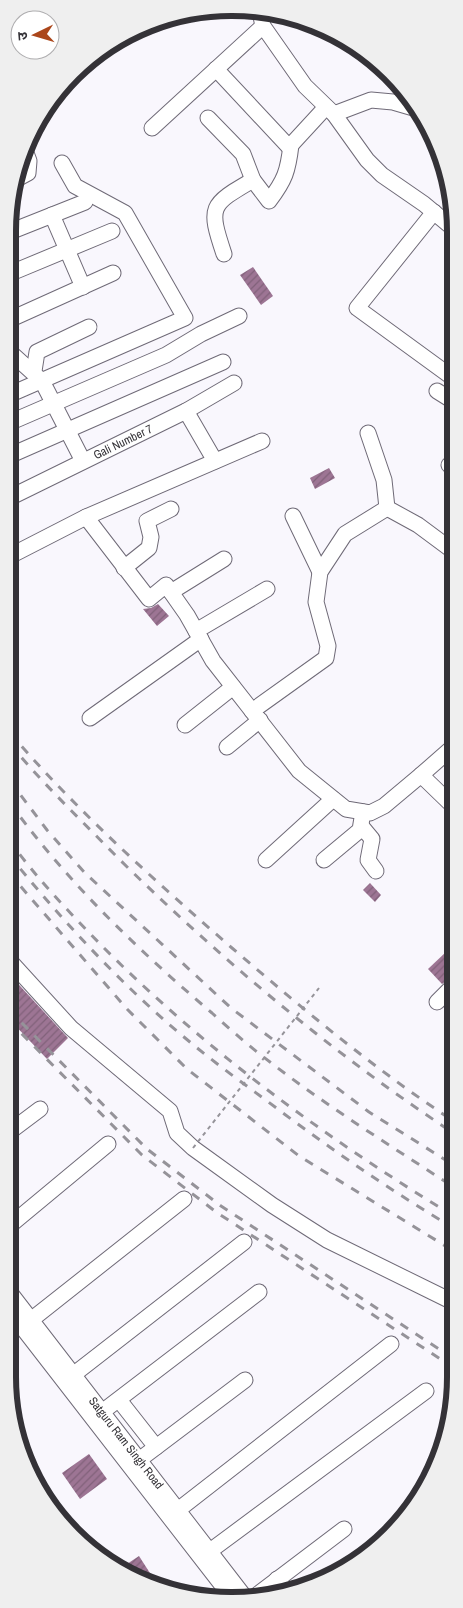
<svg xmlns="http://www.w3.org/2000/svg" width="463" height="1608" font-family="'Archivo Narrow','Noto Sans Devanagari',sans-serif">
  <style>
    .building { fill: url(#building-hatch) }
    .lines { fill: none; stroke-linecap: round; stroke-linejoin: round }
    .minor-casing { stroke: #6f6a77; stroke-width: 17 }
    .minor { stroke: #fff; stroke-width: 15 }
    .rail { stroke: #959399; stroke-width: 3; stroke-dasharray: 9 9; stroke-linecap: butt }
    .path-bridge { stroke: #959399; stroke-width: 2; stroke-dasharray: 4 4; stroke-linecap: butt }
    .labels { text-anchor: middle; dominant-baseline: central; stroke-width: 4; stroke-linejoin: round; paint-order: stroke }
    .street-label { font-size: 12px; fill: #343237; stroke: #fff }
    .rim { fill: none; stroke: #343237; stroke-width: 6 }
  </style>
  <defs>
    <pattern id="building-hatch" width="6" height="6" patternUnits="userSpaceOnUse" patternTransform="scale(1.25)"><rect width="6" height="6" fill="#9d7594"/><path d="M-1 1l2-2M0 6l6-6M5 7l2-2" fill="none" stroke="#81617a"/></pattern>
  </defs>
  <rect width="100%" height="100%" fill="#f9f7fd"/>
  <!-- building -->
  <g class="building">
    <polygon points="253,267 273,296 261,305 240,275"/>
    <polygon points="329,468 335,478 315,489 310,478"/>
    <polygon points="158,604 169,616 157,626 143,609 151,608"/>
    <polygon points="370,883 381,895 375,902 363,890"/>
    <polygon points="447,951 452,956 452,977 442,984 428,969"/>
    <polygon points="9,974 68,1038 47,1059 9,1019"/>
    <polygon points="89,1454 107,1479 80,1499 62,1473"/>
    <polygon points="139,1556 157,1584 133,1578 121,1568"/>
  </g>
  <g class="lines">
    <defs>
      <g id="minor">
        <polyline points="260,12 263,26 305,86 334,114 367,160 382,175 424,204 454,229"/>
        <polyline points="216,69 288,146 291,145 326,107"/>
        <polyline points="334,114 371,100 393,102 417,109"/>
        <path d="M208 118 243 154 253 180 269 201C285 180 288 171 291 145"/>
        <polyline points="152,128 263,26"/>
        <polyline points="15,180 28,173 29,161 26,153"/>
        <polyline points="434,212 357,308 453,378"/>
        <polyline points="52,215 83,287"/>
        <polyline points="12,231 85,202"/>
        <path d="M224 254C208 206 210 205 253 180"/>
        <polyline points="11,273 112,231"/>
        <polyline points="11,319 113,273"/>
        <polyline points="11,353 42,381 83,461"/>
        <polyline points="34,371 37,352 89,327"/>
        <polyline points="437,391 453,401"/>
        <polyline points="11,394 185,318 125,213 75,186 62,163"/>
        <polyline points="186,411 215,461"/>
        <polyline points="11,422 166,355 201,334 239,316"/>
        <polyline points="11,455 223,362"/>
        <polyline points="449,465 453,468"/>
        <polyline points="11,497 186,411 234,383"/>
        <polyline points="387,508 418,525 453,551"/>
        <polyline points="293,516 320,572"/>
        <polyline points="86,517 262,441"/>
        <polyline points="10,556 86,517 149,599 166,585 187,615 213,661 299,771 346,809 370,813 384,806 421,775 452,805"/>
        <polyline points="124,568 149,548 151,537 147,521 171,509"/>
        <polyline points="171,592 224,559"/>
        <polyline points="196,631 267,589"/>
        <polyline points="252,711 326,658 328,646 316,602 320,572 345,534 387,508 384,480 368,433"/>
        <polyline points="90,718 201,639"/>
        <polyline points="185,725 233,687"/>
        <polyline points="227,747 260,720"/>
        <polyline points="421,775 453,747"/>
        <polyline points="362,827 372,839 368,860 376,871"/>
        <polyline points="266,860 333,799"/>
        <polyline points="324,860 360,830 363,812"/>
        <polyline points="9,960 71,1028 170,1111 177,1133 193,1148 272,1205 327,1240 451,1301"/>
        <polyline points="437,1002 452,987"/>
        <polyline points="8,1133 40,1109"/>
        <polyline points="8,1227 108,1144"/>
        <polyline points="8,1290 244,1596"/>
        <polyline points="8,1309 232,1598"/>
        <polyline points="31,1320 184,1199"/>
        <polyline points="73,1375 244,1242"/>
        <polyline points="119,1400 156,1447"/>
        <polyline points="102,1412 259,1292"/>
        <polyline points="139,1460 245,1380"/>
        <polyline points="178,1510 391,1344"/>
        <polyline points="210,1551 426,1391"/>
        <polyline points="277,1579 287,1591"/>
        <polyline points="257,1595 344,1529"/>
      </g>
    </defs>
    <!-- minor casing -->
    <use href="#minor" class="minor-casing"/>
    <!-- minor -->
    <use href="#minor" class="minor"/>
    <!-- rail -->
    <g class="rail">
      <path d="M10 733C77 811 154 880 232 948 303 1009 373 1068 452 1120"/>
      <path d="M10 744C44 785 82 821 119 859 221 959 332 1053 452 1132"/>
      <polyline points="10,781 47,830 85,873 231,1008 369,1112 452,1164"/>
      <path d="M10 803C67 882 138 950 212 1013 231 1030 250 1047 270 1062 328 1107 391 1146 452 1186"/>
      <path d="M9 840C37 879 71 914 104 948 208 1052 326 1138 452 1215"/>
      <path d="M9 855C65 924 127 991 196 1047 224 1070 254 1091 283 1113 338 1154 393 1192 452 1227"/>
      <polyline points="9,873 127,1009 187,1069 299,1156 452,1250"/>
      <polyline points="9,1010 147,1149 221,1206 451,1357"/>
      <polyline points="9,1021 142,1155 216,1212 451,1366"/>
    </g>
    <!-- path-bridge -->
    <polyline class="path-bridge" points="193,1148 319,988"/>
  </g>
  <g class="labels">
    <!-- street labels -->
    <g class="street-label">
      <text transform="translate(123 442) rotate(-26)">Gali Number 7</text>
      <text transform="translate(126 1443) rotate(52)">Satguru Ram Singh Road</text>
    </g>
  </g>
  <!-- crop -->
  <path d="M0 0H463V1608H0ZM231 16H232A215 215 0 0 1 447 231V1377A215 215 0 0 1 232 1592H231A215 215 0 0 1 16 1377V231A215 215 0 0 1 231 16Z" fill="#efefef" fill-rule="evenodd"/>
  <path class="rim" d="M231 16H232A215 215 0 0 1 447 231V1377A215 215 0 0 1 232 1592H231A215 215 0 0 1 16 1377V231A215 215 0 0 1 231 16Z"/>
  <!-- north arrow -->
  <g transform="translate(35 35) rotate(265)"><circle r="24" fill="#ffffff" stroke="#aeadaf"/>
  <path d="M0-4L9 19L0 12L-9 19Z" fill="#ab461a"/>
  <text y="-8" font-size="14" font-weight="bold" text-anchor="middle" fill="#343237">उ</text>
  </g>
</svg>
